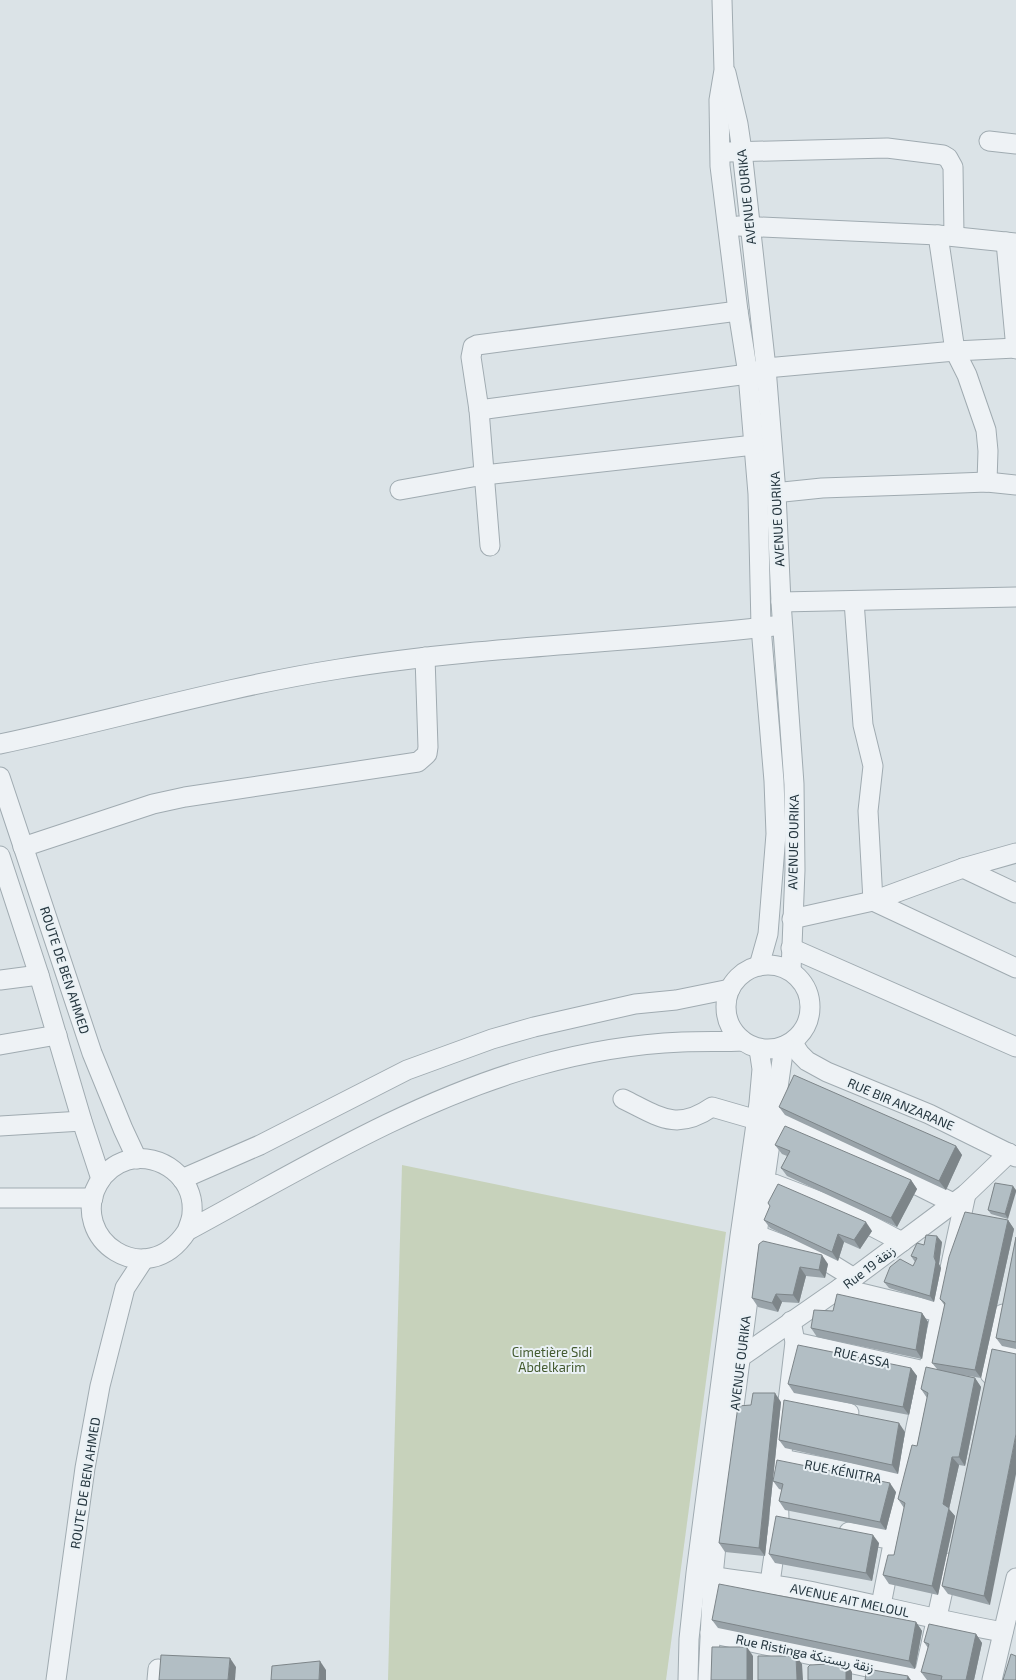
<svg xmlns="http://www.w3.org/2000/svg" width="1016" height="1680" font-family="'Exo 2','Noto Sans Arabic',sans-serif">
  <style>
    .green { fill: #c7d2bb }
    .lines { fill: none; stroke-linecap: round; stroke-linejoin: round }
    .minor-casing { stroke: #a0abb1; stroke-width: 21 }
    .minor { stroke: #eef2f5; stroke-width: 19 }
    .wall { fill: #99a3a9 }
    .shaded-wall { fill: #7d8589 }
    .building { fill: #b2bec4; stroke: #7d8589 }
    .labels { text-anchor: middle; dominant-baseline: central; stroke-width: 4; stroke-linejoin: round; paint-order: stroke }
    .street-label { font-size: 13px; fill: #24353e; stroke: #eaf1f5 }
    .park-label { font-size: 13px; fill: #445b30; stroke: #eaf1f5 }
  </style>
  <rect width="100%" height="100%" fill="#dbe3e7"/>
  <!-- green -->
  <polygon class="green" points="402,1165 726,1232 666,1680 388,1680"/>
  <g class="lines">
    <defs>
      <g id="minor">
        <polyline points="722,0 724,70 719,100 720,166 738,311 748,374 758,494 761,627 774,781 776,834 768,934 759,966"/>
        <polyline points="726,73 738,124 742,151 766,368 776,493 781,602 794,784 795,870 791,971"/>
        <polyline points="989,141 1016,144"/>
        <polyline points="729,152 887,148 943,155 948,158 953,167 954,236"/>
        <polyline points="738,226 938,235 1016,243"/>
        <polyline points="938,235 955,351 967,375 986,430 988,451 987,482"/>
        <polyline points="1006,242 1016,349"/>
        <polyline points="479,410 748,374 766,368 955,351 1016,348"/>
        <polyline points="400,490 484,475 754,445"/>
        <polyline points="764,494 822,488 908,485 987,482 1016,485"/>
        <polyline points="490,546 479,410 471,357 473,347 477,345 738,311"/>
        <polyline points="854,601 863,725 873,766 868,811 873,901 1016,968"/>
        <polyline points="781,602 1016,597"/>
        <path d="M0 744C113 720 224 687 339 669 482 646 629 643 774 626"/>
        <polyline points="0,777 92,1053 123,1129 137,1159"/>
        <polyline points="23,847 153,804 185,797 418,762 427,754 428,747 425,657"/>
        <polyline points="0,856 39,975 82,1121 101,1179"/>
        <polyline points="963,868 1016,893"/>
        <polyline points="792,919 873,901 963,868 1016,853"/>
        <polyline points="791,948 1016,1047"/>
        <circle cx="768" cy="1007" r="42"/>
        <polyline points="0,980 39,975"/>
        <polyline points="792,1042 800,1054 807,1061 827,1072 929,1114 1016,1157"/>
        <polyline points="0,1045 57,1035"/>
        <path d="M623 1099C658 1116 676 1132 712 1107L757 1120"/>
        <polyline points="774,1119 885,1169 953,1203"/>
        <polyline points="0,1126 82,1121"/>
        <polyline points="182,1179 260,1145 407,1070 492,1039 534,1027 635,1004 676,1000 730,989"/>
        <polyline points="774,1184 837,1208 902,1242"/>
        <polyline points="0,1198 93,1198"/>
        <path d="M187 1231C189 1225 192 1219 192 1213 195 1178 161 1152 128 1160 115 1164 104 1173 98 1184 68 1238 146 1294 187 1231 300 1170 412 1101 536 1066 582 1053 635 1044 682 1042 703 1041 723 1042 743 1041"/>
        <polyline points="757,1235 828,1262 854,1278"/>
        <polyline points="840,1288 939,1312"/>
        <polyline points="795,1342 929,1372"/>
        <polyline points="995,1349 1016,1354"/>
        <polyline points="735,1361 840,1288 966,1194 1009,1153"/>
        <polyline points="990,1374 1003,1314"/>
        <polyline points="788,1400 849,1413"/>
        <polyline points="782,1459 905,1483"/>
        <polyline points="849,1532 894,1540"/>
        <path d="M701 1574C735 1581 770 1583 804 1590 871 1603 936 1620 1003 1632"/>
        <polyline points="770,1583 779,1519 778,1487 795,1342 791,1321"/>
        <polyline points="881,1605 916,1427 966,1194"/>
        <polyline points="710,1633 923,1679"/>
        <polyline points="56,1680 85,1468 100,1386 125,1288 144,1259"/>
        <polyline points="157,1680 158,1669"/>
        <polyline points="688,1680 689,1639 696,1573 740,1236 759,1103 762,1069 759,1049"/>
        <polyline points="708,1680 713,1576 722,1486 731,1429 751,1276 784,1046"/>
        <polyline points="923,1680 949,1563"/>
        <polyline points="992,1680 1016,1578"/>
      </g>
    </defs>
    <!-- minor casing -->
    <use href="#minor" class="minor-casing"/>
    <!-- minor -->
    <use href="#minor" class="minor"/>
  </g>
  <!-- wall -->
  <g class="wall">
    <polygon points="779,1107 956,1146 962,1155 946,1190 785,1115"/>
    <polygon points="775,1145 911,1180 917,1189 897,1227 787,1176 781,1168 787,1156 782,1154"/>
    <polygon points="995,1183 1008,1219 991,1214 988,1210"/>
    <polygon points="764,1220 872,1231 860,1249 844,1242 838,1261 770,1228"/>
    <polygon points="1008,1220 1014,1229 981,1378 962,1375 975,1378 981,1387 965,1466 959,1465 949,1509 955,1516 938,1595 889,1584 883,1575 894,1555 904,1508 898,1499 917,1446 927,1398 921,1389 937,1369 932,1363 945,1306 940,1299"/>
    <polygon points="1016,1237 1016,1349 1002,1346 996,1338"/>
    <polygon points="942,1242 939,1264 941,1268 934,1302 889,1288 884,1282 913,1266 915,1262 911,1256 924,1245"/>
    <polygon points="759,1244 828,1264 825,1278 806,1276 799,1303 782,1302 778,1312 758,1307 752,1298"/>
    <polygon points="833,1311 922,1313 928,1322 922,1359 817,1337 811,1328"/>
    <polygon points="992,1349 990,1605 948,1594 942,1586"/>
    <polygon points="911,1368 917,1376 909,1415 794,1393 788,1384"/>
    <polygon points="781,1402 765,1556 725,1552 719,1543 751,1405"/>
    <polygon points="905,1432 898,1474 785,1448 779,1440"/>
    <polygon points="773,1481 896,1492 886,1530 785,1510 779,1501 782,1490 779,1489"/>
    <polygon points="879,1543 872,1581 775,1563 769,1554"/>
    <polygon points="712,1620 916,1622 922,1631 915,1669 718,1628"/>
    <polygon points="976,1634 982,1643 974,1680 927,1680 921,1672 928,1648 924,1642"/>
  </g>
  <!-- shaded-wall -->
  <g class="shaded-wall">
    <polygon points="956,1146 962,1155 946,1190 939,1181"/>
    <polygon points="911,1180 917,1189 897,1227 891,1218"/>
    <polygon points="1013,1186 1016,1190 1016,1192 1008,1219 1005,1214"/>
    <polygon points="1008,1220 1014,1229 981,1378 975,1370"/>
    <polygon points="866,1222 872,1231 860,1249 854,1240"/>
    <polygon points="838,1234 844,1242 838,1261 832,1252"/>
    <polygon points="937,1236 942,1242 939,1264 941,1268 934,1302 930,1296"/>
    <polygon points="822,1255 828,1264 825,1278 819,1270"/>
    <polygon points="800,1267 806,1276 799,1303 793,1295"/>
    <polygon points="776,1294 782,1302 778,1312 772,1303"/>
    <polygon points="922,1313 928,1322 922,1359 916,1350"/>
    <polygon points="911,1368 917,1376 909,1415 903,1407"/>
    <polygon points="975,1378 981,1387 965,1466 959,1457"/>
    <polygon points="775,1393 781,1402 765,1556 759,1548"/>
    <polygon points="899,1423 905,1432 898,1474 892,1465"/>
    <polygon points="1016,1434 1016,1474 990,1605 984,1596"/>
    <polygon points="952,1457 959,1465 949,1509 955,1516 938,1595 932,1586 943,1504"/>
    <polygon points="890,1483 896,1492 886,1530 880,1522"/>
    <polygon points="873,1535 879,1543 872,1581 866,1573"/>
    <polygon points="916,1622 922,1631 915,1669 909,1661"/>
    <polygon points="976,1634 982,1643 974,1680 966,1680"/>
    <polygon points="747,1647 753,1656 753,1680 747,1680"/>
    <polygon points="796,1656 802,1664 803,1680 797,1680"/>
    <polygon points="230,1658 236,1667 235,1680 228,1680"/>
    <polygon points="320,1661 326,1670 326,1680 319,1680"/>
    <polygon points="846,1663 852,1672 852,1680 846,1680"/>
    <polygon points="908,1676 911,1680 907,1680"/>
  </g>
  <!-- building -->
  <g class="building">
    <polygon points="794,1075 956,1146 939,1181 779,1107"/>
    <polygon points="785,1126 911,1180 891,1218 781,1168 790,1151 775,1145"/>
    <polygon points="995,1183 1013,1186 1005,1214 988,1210"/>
    <polygon points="778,1184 866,1222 854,1240 838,1234 832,1252 764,1220 770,1206 768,1203"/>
    <polygon points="965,1212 1008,1220 975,1370 932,1363 945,1303 940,1299 949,1257"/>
    <polygon points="926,1235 937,1236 934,1257 936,1262 930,1296 884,1282 890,1267 900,1259 913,1266 917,1258 911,1256 917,1243 924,1245"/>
    <polygon points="1016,1237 1016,1342 996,1338"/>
    <polygon points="763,1241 822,1255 819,1270 800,1267 793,1295 776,1294 772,1303 752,1298 759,1244"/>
    <polygon points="837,1294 922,1313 916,1350 811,1328 814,1310 833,1311"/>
    <polygon points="798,1345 911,1368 903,1407 788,1384"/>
    <polygon points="992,1349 1016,1354 1016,1434 984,1596 942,1586"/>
    <polygon points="926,1367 975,1378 959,1457 952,1457 943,1504 949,1508 932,1586 883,1575 888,1555 894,1555 905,1503 898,1499 912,1445 917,1446 928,1393 921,1389"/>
    <polygon points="753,1393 775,1393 759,1548 719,1543 738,1406 751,1405"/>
    <polygon points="784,1400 899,1423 892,1465 779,1440"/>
    <polygon points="777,1460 890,1483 880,1522 779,1501 783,1484 773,1481"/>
    <polygon points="776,1516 873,1535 866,1573 769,1554"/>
    <polygon points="719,1584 916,1622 909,1661 712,1620"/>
    <polygon points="929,1624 976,1634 966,1680 941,1680 942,1676 921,1672 929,1644 924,1642"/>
    <polygon points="712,1647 747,1647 747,1680 711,1680"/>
    <polygon points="1011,1654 1016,1656 1016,1680 1003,1680"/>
    <polygon points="161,1655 230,1658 228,1680 159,1680"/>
    <polygon points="758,1656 796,1656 797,1680 758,1680"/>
    <polygon points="320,1661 319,1680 271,1680 272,1666"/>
    <polygon points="846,1663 846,1680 808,1680 808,1667 810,1665"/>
    <polygon points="867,1669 908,1676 907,1680 865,1680"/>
  </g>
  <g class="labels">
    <!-- street labels -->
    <g class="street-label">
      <text transform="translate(746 197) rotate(-96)">AVENUE OURIKA</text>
      <text transform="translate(777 519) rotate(-93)">AVENUE OURIKA</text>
      <text transform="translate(793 842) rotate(-89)">AVENUE OURIKA</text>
      <text transform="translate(65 970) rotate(72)">ROUTE DE BEN AHMED</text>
      <text transform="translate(901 1104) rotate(23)">RUE BIR ANZARANE</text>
      <text transform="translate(869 1267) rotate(-37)">Rue 19 زنقة</text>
      <text transform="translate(862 1357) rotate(13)">RUE ASSA</text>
      <text transform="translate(740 1363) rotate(-83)">AVENUE OURIKA</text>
      <text transform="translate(843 1471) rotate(11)">RUE KÉNITRA</text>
      <text transform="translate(85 1483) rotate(-81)">ROUTE DE BEN AHMED</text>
      <text transform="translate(850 1600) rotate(12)">AVENUE AIT MELOUL</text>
      <text transform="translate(805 1653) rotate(12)">Rue Ristinga زنقة ريستنكة</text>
    </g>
    <!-- park labels -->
    <g class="park-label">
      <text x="552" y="1352">Cimetière Sidi<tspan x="552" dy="15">Abdelkarim</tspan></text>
    </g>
  </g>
</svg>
